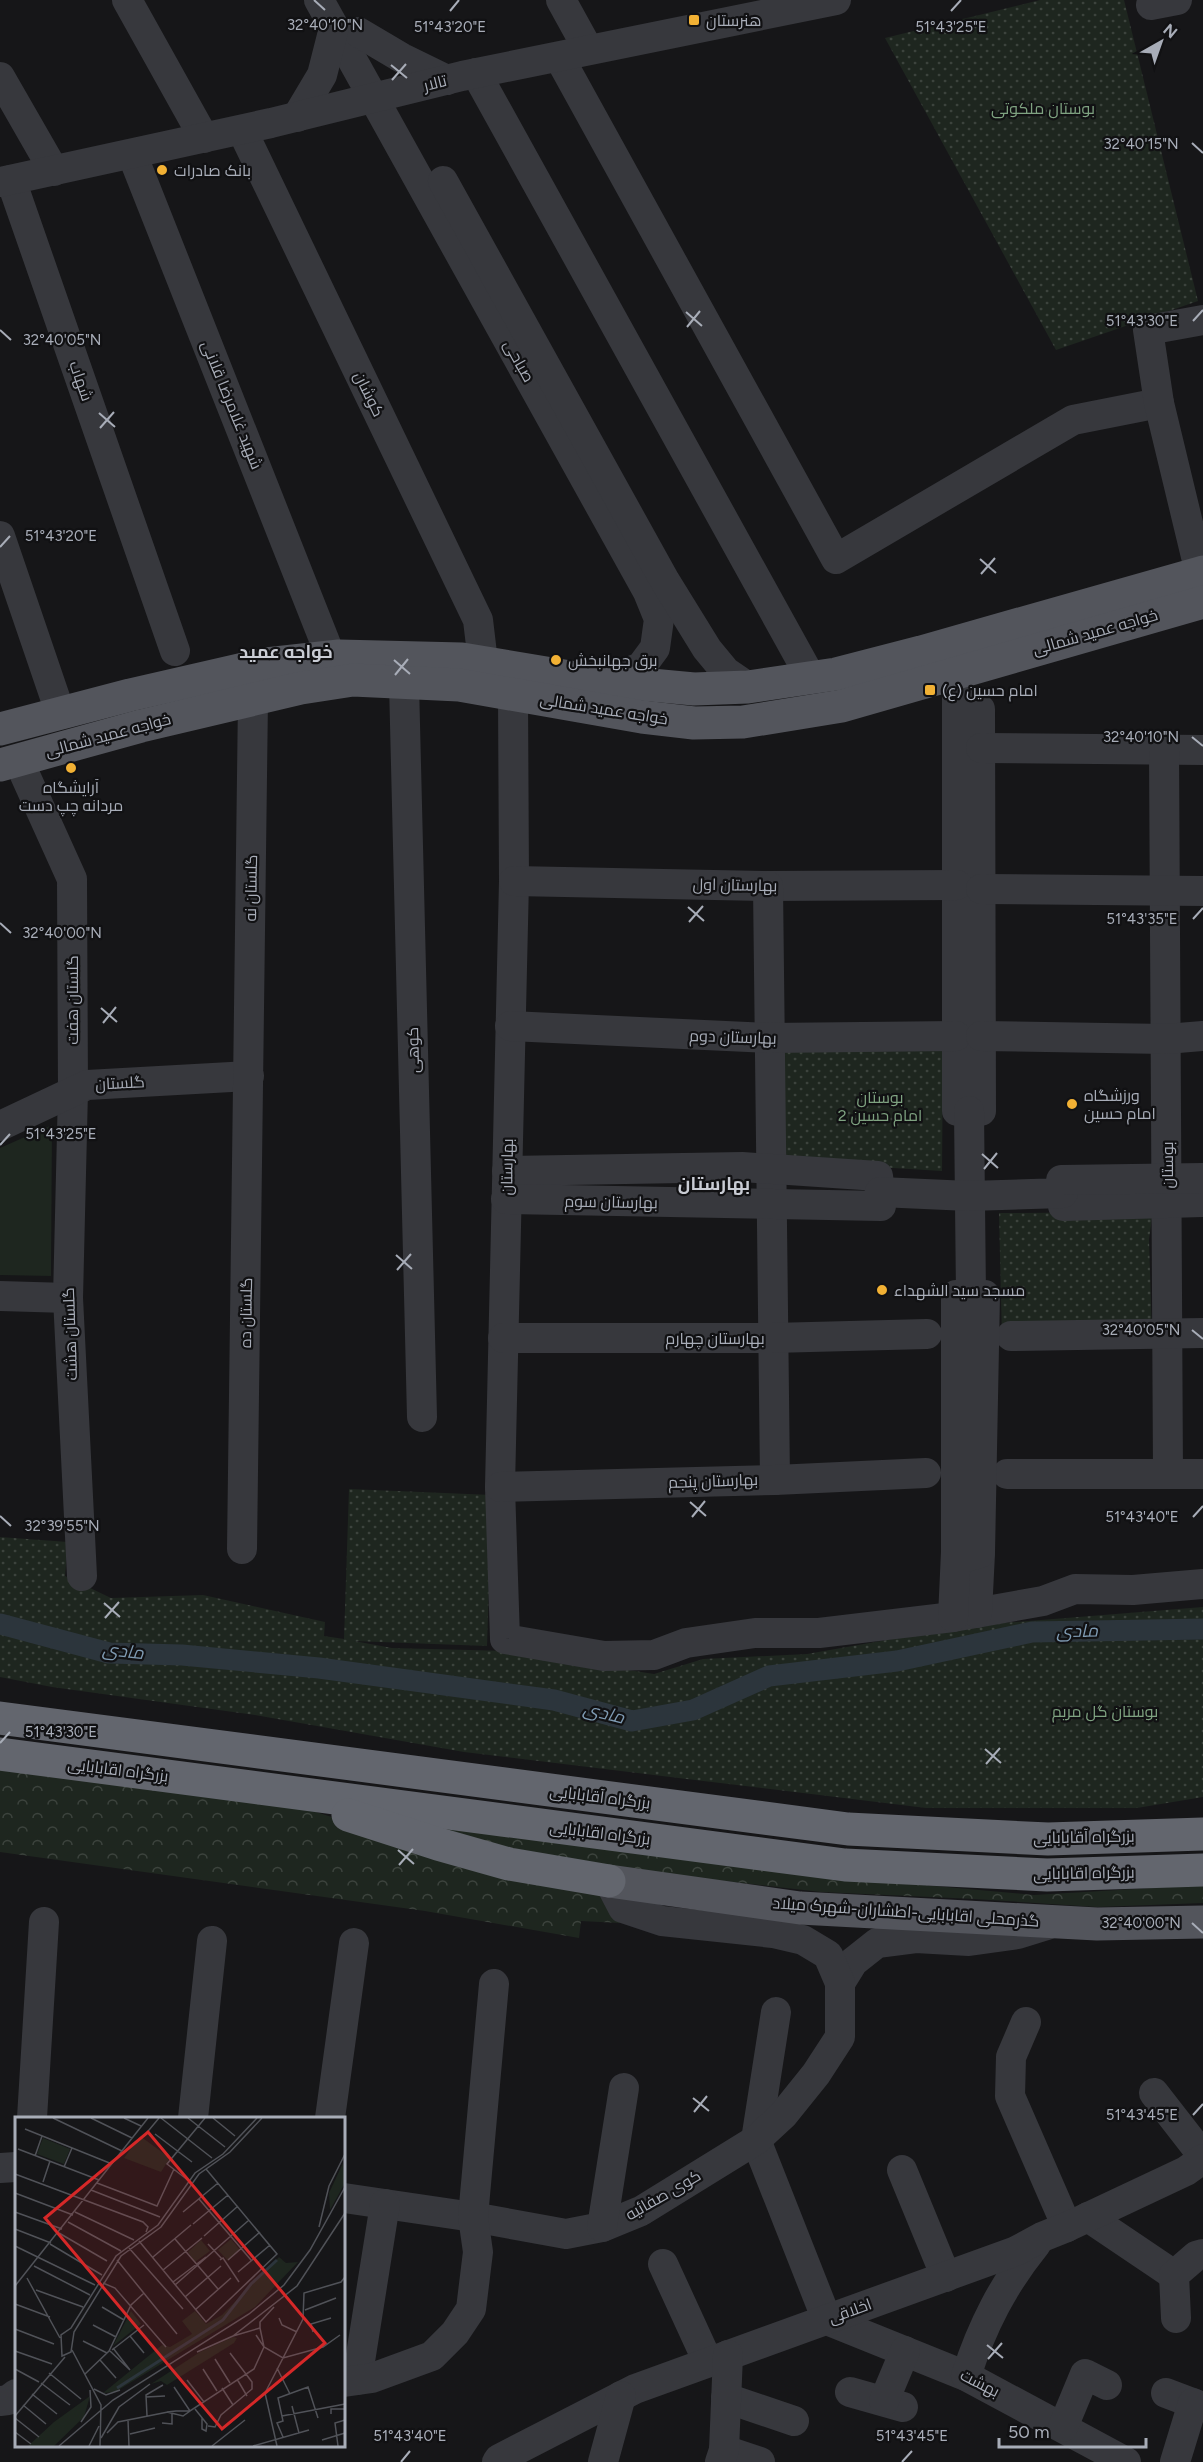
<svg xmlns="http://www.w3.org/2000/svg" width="1203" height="2462" font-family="Figtree,Cairo,sans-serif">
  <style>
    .grass { fill: #1e261f }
    .forest { fill: url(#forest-crowns) }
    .park { fill: url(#park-dots) }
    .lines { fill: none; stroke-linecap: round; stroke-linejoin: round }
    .canal { stroke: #2c353c; stroke-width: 21 }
    .minor { stroke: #37383d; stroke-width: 30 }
    .major { stroke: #53555c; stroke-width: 33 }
    .highway { stroke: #63666e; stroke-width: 33 }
    .ticks { fill: none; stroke: #a8adb8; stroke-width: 2 }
    .poi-dot { fill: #f2b134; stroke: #111113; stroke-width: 2 }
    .labels { text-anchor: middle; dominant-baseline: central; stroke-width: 4.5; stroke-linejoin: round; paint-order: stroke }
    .poi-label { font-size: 16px; fill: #a8adb8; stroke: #111113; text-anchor: start }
    .street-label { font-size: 16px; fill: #a8adb8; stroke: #111113 }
    .park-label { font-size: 16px; fill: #7fa381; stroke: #111113 }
    .neighbourhood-label { font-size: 18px; font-weight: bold; fill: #c9ccd4; stroke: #111113 }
    .water-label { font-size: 18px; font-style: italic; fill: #7f9bb3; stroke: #111113 }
    .inset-river { fill: none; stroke: #2c353c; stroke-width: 3 }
    .inset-road { fill: none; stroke: #505258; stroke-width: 1.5 }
    .view { fill: #d62828; fill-opacity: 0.15; stroke: #d62828; stroke-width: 3 }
    .inset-edge { fill: none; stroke: #a8adb8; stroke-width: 3 }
    .ticks-label { font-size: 15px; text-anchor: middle; fill: #a8adb8; stroke: #111113; stroke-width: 4.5; stroke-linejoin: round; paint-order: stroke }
  </style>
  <defs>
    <pattern id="forest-crowns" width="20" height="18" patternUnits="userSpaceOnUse" patternTransform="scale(1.5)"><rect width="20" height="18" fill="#1e261f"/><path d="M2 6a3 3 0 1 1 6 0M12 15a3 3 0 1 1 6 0" fill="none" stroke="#3c433d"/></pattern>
    <pattern id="park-dots" width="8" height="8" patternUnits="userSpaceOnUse" patternTransform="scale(1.5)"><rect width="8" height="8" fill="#1e261f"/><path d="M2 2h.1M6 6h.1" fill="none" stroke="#3c433d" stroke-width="1.8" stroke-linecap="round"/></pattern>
  </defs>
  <rect width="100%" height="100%" fill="#161618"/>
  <!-- grass -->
  <polygon class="grass" points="52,1125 51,1276 0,1275 0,1148"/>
  <!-- forest -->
  <g class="forest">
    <polygon points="0,1762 291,1804 391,1836 604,1888 620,1923 581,1921 579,1938 425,1911 0,1852"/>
    <polygon points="399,1820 846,1878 1034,1895 1203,1885 1203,1903 1097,1907 975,1899 821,1892 636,1871 501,1846"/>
  </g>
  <!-- park -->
  <g class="park">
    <polygon points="1040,0 1124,0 1198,301 1056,350 885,38"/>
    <polygon points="943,1044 942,1171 779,1161 784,1049"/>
    <polygon points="1153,1212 1149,1239 1152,1337 1002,1340 999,1213"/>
    <polygon points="349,1489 492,1495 487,1646 354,1641 392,1648 508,1651 654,1674 703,1659 807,1654 966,1626 1203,1607 1203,1797 1137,1808 926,1808 464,1752 255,1715 52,1687 0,1677 0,1537 68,1542 65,1576 111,1598 203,1595 325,1622 324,1636 344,1639"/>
  </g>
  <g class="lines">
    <!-- canal -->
    <polyline class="canal" points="0,1624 109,1653 182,1655 319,1668 554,1700 632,1721 693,1710 769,1676 897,1661 1032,1632 1203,1629"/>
    <!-- minor -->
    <g class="minor">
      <polyline points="127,0 204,138"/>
      <polyline points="319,0 648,592 659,619 655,648 641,667 625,673 601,675"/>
      <polyline points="561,0 588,49"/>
      <polyline points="1151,5 1177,0"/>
      <polyline points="358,32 402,58 447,80"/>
      <polyline points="559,57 836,559 1073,420 1159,403"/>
      <polyline points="476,73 811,678"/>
      <polyline points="0,77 54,171"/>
      <polyline points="297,117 322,75 334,28"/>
      <polyline points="242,130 478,620 483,662"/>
      <polyline points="132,154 331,657"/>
      <polyline points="11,180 175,651"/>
      <polyline points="443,181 665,581 707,649 726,672 748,687"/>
      <polyline points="0,182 271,123 462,76 836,0"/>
      <polyline points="0,536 60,712"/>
      <polyline points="1200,573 1159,403 1148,330 1203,320"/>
      <polyline points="957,672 957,1111 981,1111 980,709 957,709"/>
      <polyline points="404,683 422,1417"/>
      <polyline points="513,696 514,881 500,1487 505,1639 604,1656 654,1655 686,1643 755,1633 819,1633 953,1617 1043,1601 1075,1589 1133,1590 1203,1584"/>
      <polyline points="981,748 1203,750"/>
      <polyline points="1164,750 1168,1473"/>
      <polyline points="25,775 72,879 73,1091 68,1298 82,1576"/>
      <polyline points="514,881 768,886 957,885"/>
      <polyline points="768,886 775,1480"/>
      <polyline points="981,889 1203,891"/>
      <polyline points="510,1026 769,1038 956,1036"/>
      <polyline points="981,1036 1166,1039 1203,1036"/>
      <polyline points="969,1111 971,1295"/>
      <polyline points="0,1126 87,1085 249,1076"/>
      <polyline points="507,1171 742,1167 878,1176 880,1192"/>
      <polyline points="1063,1193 1063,1206 1203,1202"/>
      <polyline points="506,1199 881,1206 880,1192 969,1196 1063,1193 1061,1180 1203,1178"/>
      <polyline points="0,1296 68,1298"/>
      <polyline points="1011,1336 1203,1333"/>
      <polyline points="503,1338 772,1338 927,1334"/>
      <polyline points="1007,1474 1203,1474"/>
      <polyline points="500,1487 775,1480 926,1473"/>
      <polyline points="242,1549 253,699"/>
      <polyline points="977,1613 980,1553"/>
      <polyline points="953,1617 956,1552 956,1295 985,1295 980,1553 966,1557 956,1552"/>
      <polyline points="840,1983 853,1962 877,1943 916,1938 969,1941 1018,1934 1047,1925"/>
      <polyline points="776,2012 756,2140 827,2320 966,2376 1126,2462"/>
      <polyline points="1026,2022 1011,2057 1010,2096 1067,2227"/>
      <polyline points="1154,2093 1203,2156"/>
      <polyline points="32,2118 44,1922"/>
      <polyline points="193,2118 212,1941"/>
      <polyline points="330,2118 354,1943"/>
      <polyline points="0,2168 16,2167"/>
      <polyline points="902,2170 946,2277"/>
      <polyline points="344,2198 473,2217 566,2234 602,2227 641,2211 756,2140 783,2115 816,2074 840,2037 840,1983 828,1955 803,1940 773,1933 662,1921 623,1908 609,1881"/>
      <polyline points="1088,2217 1174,2275"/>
      <polyline points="602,2227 624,2088"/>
      <polyline points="663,2264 708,2362"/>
      <polyline points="1176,2318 1174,2275 1196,2256 1203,2254"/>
      <path d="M966 2376C982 2326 1003 2285 1036 2244"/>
      <polyline points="357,2380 385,2204"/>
      <polyline points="344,2382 372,2378 432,2356 455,2333 471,2309 478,2252 473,2217 494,1984"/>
      <polyline points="850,2392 903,2407"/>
      <polyline points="1166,2393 1203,2407"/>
      <polyline points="726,2398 794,2421"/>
      <polyline points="0,2401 8,2400 16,2394"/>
      <polyline points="884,2401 905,2351"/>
      <polyline points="1063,2427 1085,2374 1107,2385"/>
      <polyline points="724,2450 760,2462"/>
      <polyline points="497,2462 499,2459 635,2389 1016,2251 1042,2237 1067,2227 1186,2171 1203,2159"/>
      <polyline points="603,2462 621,2396"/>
      <polyline points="720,2462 724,2450 728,2355"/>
      <polyline points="1175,2462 1193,2403"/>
    </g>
    <!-- major -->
    <g class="major">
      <polyline points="0,729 130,695 266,664 339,656 462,659 576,678 694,689 748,687 836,674 921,652 1203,572"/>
      <polyline points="0,765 141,726 301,688 353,680 459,685 642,717 694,723 743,722 842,706 1203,602"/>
      <polyline points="609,1881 800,1908 1097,1924 1203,1922"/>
    </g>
    <!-- highway -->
    <g class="highway">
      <polyline points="0,1718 848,1829 1048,1839 1203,1834"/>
      <polyline points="0,1754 845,1865 1047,1875 1203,1870"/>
      <polyline points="348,1815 438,1844 509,1864 609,1881"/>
    </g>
  </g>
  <!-- ticks -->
  <path class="ticks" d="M314 0 325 10M450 11 459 0M951 11 961 0M391 65 407 78M392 80 406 64M1192 143 1203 153M686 312 702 326M1193 321 1203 310M687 327 700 311M0 330 11 340M99 413 115 427M100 428 114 412M0 547 10 536M980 559 996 573M981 574 995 558M394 660 410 674M395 675 408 659M1192 737 1203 746M688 907 704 921M1193 919 1203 908M689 922 703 906M0 923 11 933M101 1008 117 1022M103 1023 116 1007M0 1145 10 1134M982 1154 998 1168M984 1169 997 1153M396 1255 412 1269M397 1270 411 1254M1192 1330 1203 1339M690 1502 706 1516M0 1516 11 1526M692 1517 705 1501M1193 1517 1203 1506M104 1603 120 1617M105 1618 119 1602M0 1743 10 1732M985 1749 1001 1763M986 1764 1000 1748M398 1850 414 1864M399 1865 413 1849M1192 1923 1203 1933M693 2098 709 2111M694 2112 707 2096M1193 2115 1203 2104M987 2345 1003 2358M988 2359 1002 2343M401 2462 410 2451M902 2462 912 2451"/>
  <!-- markers -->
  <g class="poi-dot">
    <rect x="688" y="14" width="12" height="12" rx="3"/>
    <circle cx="162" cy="170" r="6"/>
    <circle cx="556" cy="660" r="6"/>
    <rect x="924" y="684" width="12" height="12" rx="3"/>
    <circle cx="71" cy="768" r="6"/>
    <circle cx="1072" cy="1104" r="6"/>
    <circle cx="882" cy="1290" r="6"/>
  </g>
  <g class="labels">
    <!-- poi labels -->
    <g class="poi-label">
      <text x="706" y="20">هنرستان</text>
      <text x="174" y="170">بانک صادرات</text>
      <text x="568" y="660">برق جهانبخش</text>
      <text x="942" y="690">امام حسین (ع)</text>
      <text x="71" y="787" text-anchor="middle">آرایشگاه<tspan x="71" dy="18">مردانه چپ دست</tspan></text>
      <text x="1084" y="1095">ورزشگاه<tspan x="1084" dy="18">امام حسین</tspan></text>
      <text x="894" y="1290">مسجد سید الشهداء</text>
    </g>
    <!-- street labels -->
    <g class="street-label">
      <text transform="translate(435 83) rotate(-14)">تالار</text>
      <text transform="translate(519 361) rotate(61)">صباحی</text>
      <text transform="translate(81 381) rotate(71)">شهاب</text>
      <text transform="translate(369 394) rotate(64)">کوشان</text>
      <text transform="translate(232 405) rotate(68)">شهید غلامرضا قلانی</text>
      <text transform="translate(1095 632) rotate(-16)">خواجه عمید شمالی</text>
      <text transform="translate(604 709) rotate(9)">خواجه عمید شمالی</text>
      <text transform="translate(108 735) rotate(-15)">خواجه عمید شمالی</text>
      <text transform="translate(735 885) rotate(1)">بهارستان اول</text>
      <text transform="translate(251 888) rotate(-89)">گلستان نه</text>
      <text transform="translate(72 1000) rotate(-90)">گلستان هفت</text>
      <text transform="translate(733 1037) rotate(2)">بهارستان دوم</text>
      <text transform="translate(413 1050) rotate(-91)">کوهی</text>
      <text transform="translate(120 1083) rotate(-3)">گلستان</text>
      <text transform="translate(1167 1165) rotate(-90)">بوستان</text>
      <text transform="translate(507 1167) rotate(-89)">بهارستان</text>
      <text transform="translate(611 1202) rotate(1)">بهارستان سوم</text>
      <text transform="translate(246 1313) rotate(-89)">گلستان ده</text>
      <text transform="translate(70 1334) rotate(-92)">گلستان هشت</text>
      <text x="715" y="1338">بهارستان چهارم</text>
      <text transform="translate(713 1481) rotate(-2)">بهارستان پنجم</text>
      <text transform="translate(118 1770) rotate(7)">بزرگراه اقابابایی</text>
      <text transform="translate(600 1797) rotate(7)">بزرگراه آقابابایی</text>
      <text transform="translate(600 1833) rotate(7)">بزرگراه اقابابایی</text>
      <text transform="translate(1084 1837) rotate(-1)">بزرگراه آقابابایی</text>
      <text transform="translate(1084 1873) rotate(-1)">بزرگراه اقابابایی</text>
      <text transform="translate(906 1912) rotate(4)">گذرمحلی اقابابایی-اطشاران-شهرک میلاد</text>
      <text transform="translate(663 2195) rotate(-30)">کوی صفائیه</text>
      <text transform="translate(850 2311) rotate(-20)">اخلاقی</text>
      <text transform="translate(980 2383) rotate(27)">بهشت</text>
    </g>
    <!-- park labels -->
    <g class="park-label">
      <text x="1043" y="108">بوستان ملکوتی</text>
      <text x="880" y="1097">بوستان<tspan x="880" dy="18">امام حسین 2</tspan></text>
      <text x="1105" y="1711">بوستان گل مریم</text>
    </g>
    <!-- neighbourhood labels -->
    <g class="neighbourhood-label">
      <text x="286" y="652">خواجه عمید</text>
      <text x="714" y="1184">بهارستان</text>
    </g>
    <!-- water labels -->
    <g class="water-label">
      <text transform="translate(1077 1631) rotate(-1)">مادی</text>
      <text transform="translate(123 1651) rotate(6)">مادی</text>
      <text transform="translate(604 1713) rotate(14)">مادی</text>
    </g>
  </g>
  <!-- overview -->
  <g transform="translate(15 2117)">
    <rect width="330" height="330" fill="#161618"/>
    <path d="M116 194 126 207 98 229Z" fill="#1e261f"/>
    <path d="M328 46 330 66 315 93 314 76ZM218 220 222 221 219 226 152 268 146 264 136 267 185 235ZM75 279 69 300 39 329H13L39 305Z" fill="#1e261f"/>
    <path d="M125 19 155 41 146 55 109 41ZM28 21 55 32 49 47 22 37ZM216 122 225 133 213 144 203 133ZM186 123 195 134 180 145 173 135ZM264 140 271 146 283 145 240 190 100 275 88 276 147 228 155 230 177 217 167 204 180 194 191 207 207 198Z" fill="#1e261f"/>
    <path class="inset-river" d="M102 271 208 203 236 167 262 143"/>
    <path class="inset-road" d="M38 1 107 34M76 1 117 21M109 1 126 9M146 1 197 41M173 1 210 30M198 1 220 19M242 1 208 37 180 56 143 108 101 139 56 211 46 218 47 239 56 235 59 215 106 139 146 110 184 57 215 35 247 1M10 12 97 47M140 17 177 45M129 19 144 1M3 32 84 63M20 39 27 19M49 50 57 31M0 57 128 105 133 110 131 115M174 64 152 47 190 1M28 65 35 44M82 66 142 89 159 52M76 73 145 100M0 76 58 98M184 82 236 143M0 95 47 112M60 95 119 123M168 95 203 66M53 105 106 134M178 107 213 78M304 110 314 69 330 37M0 112 36 126M44 116 92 144M189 119 223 89M160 122 203 172M124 124 191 205 262 137 191 52M35 127 87 158M193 127 207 142M0 129 80 168M114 131 168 192M138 140 176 108M102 143 162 217M205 143 208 141 224 165M213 143 245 115M19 149 75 178M148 153 187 121M223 155 255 128M12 161 45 221M158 165 191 140M88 166 100 171 151 230M160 168 234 103M0 169 133 1M21 173 68 190M170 180 206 149M0 187 35 200M87 190 109 203M180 193 216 161M290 193 321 181M264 201 267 208 282 215M78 208 101 220M245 211V205L259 190M0 212 39 227M298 215 296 207 316 201M241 218 249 230 268 241 308 230 325 218M115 219 129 236M218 219 245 211M218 219 282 169 330 96M68 224 92 236M57 233 86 288 85 329M97 233 129 208M0 234 37 247M95 234 115 253 98 231M182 235 218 219M200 242 215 266M85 243 101 261M262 251 275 277M0 252 24 265M188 252 202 274M34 256 66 282M70 257 94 234 116 188 129 176M222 262 232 279M172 263 189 285M26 266 55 288M159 270 175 294 239 252 249 230 245 211M207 271 218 288M79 272 91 278 105 273M17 277 42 297M131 280 150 279M8 288 31 307M277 289 284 316M180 292 192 307 191 314 187 312V301M161 294H175L168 299 152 295ZM316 297V292H329M0 299 50 240M132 299 131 278 148 268M267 299 330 287M0 301 24 320M113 303 114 329M66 305 76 290 75 273M147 306 157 307V297M193 309 200 310 206 298 237 272V265L215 236M0 315 16 327M92 316 103 305 153 295M115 317 140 311M268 320 262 306 268 304 263 281 293 270 303 301M86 321 104 290 135 267M307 323 330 316M44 329 98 283 234 197 269 168 295 133 330 70M74 329 84 309M197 329 230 303M238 329 294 313M262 329 250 276 288 202 289 176 326 165 330 160M323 329 320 306 330 303"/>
    <path class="view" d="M133 15 310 226 207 312 30 101Z"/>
    <rect width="330" height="330" class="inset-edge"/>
  </g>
  <g class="ticks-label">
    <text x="325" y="30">32°40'10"N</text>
    <text x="450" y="32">51°43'20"E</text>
    <text x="951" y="32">51°43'25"E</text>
    <text x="1141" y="149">32°40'15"N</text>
    <text x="1142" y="326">51°43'30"E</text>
    <text x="62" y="345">32°40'05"N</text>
    <text x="61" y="541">51°43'20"E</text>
    <text x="1141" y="742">32°40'10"N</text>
    <text x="1142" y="924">51°43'35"E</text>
    <text x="62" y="938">32°40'00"N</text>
    <text x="61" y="1139">51°43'25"E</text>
    <text x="1141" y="1335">32°40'05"N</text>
    <text x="1142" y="1522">51°43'40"E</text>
    <text x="62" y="1531">32°39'55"N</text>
    <text x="61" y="1737">51°43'30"E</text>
    <text x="1141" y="1928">32°40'00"N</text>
    <text x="1142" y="2120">51°43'45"E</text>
    <text x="410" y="2441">51°43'40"E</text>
    <text x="912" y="2441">51°43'45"E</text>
  </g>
  <!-- north arrow -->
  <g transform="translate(1161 42) rotate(40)" stroke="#111113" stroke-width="4.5" paint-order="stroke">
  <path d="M0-4.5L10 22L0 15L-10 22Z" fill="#a8adb8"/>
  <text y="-9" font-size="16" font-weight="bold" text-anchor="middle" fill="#a8adb8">N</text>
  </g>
  <!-- scale -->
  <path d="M999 2438v9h147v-9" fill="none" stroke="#a8adb8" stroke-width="3"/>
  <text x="1008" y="2438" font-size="18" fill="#a8adb8" stroke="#111113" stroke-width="4.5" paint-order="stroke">50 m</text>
</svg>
